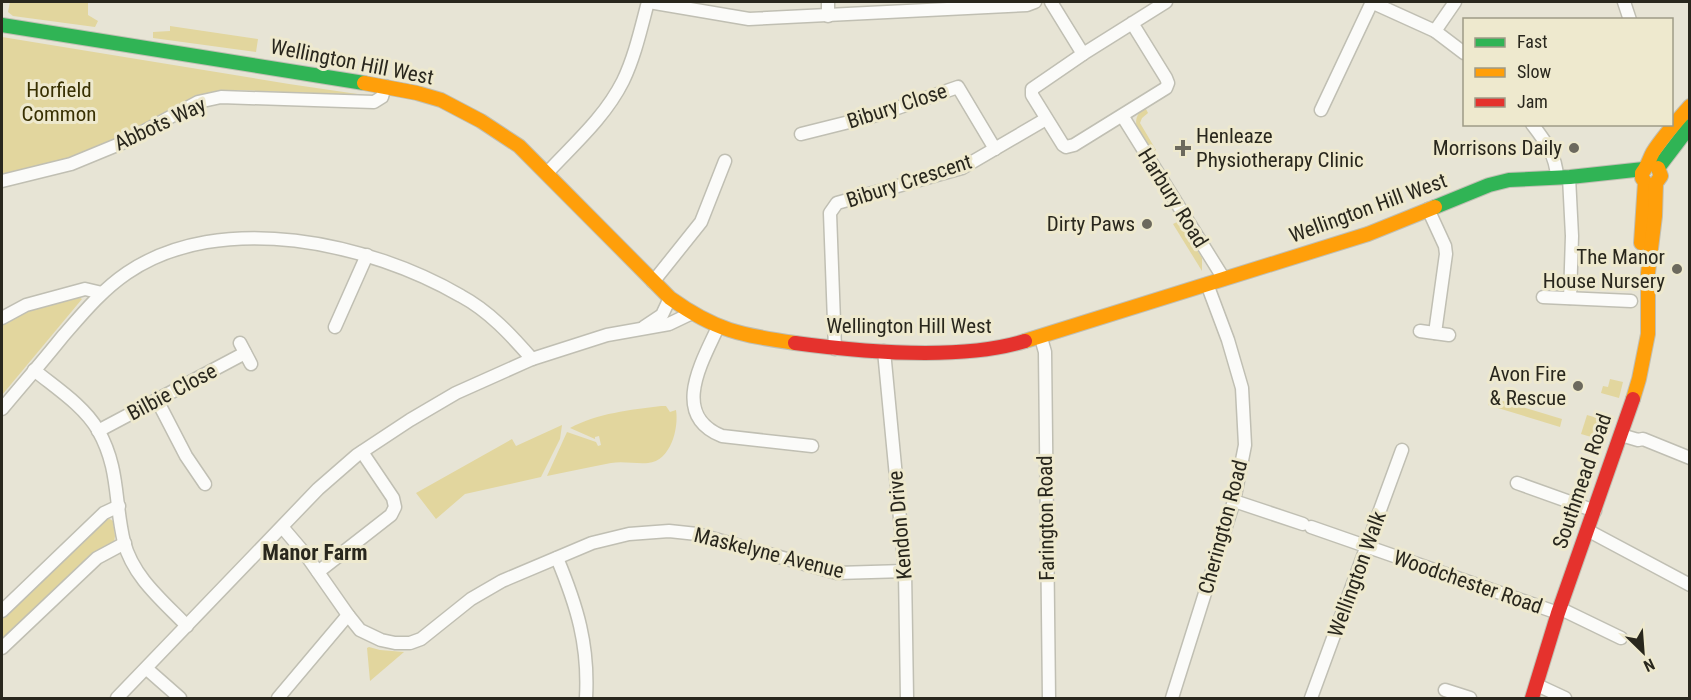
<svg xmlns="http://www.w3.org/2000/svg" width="1691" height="700" font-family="'Roboto Condensed',sans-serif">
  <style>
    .green { fill: #e2d69e }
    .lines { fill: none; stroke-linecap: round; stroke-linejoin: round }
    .street-casing { stroke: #c0bfb3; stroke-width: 15 }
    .fast-casing { stroke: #c0bfb3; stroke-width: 16 }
    .slow-casing { stroke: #c0bfb3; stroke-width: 16 }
    .jam-casing { stroke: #c0bfb3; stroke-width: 16 }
    .street { stroke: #fbfbf9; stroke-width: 12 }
    .fast { stroke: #30b455; stroke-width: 14 }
    .slow { stroke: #ff9f0a; stroke-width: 14 }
    .jam { stroke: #e5322d; stroke-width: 14 }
    .poi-dot { fill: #6c695d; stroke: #eee9ce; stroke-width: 2 }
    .labels { text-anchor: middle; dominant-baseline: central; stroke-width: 6; stroke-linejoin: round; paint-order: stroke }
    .street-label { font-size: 21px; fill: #29271d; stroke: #eee9ce }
    .park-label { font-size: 21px; fill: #383002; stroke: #eee9ce }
    .poi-label { font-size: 21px; fill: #29271d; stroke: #eee9ce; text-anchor: end }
    .neighbourhood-label { font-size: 22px; font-weight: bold; fill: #29271d; stroke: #eee9ce }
  </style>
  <rect width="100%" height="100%" fill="#e7e4d5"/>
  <!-- green -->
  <g class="green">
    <polygon points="10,2 88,2 88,15 98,21 95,27 13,16 8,12"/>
    <polygon points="170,26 258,39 256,52 153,38 153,32 170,31"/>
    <polygon points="2,37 289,84 371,96 237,90 213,92 69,160 2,175"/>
    <path d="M1145 107 1148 113 1142 118 1140 123 1156 150 1151 153C1142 138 1126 121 1145 107Z"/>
    <polygon points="1179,221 1202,258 1202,271 1173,224"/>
    <polygon points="79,297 82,299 2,395 2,325 30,310"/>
    <polygon points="1610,379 1623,382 1619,398 1601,393 1603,386 1608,387"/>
    <polygon points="1490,397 1562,419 1560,427 1488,405"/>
    <path d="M661 406H666L670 412 676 410C679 428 671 461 648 463 636 464 623 461 611 463 589 467 568 472 547 476L567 432 596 442 598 446 601 445 599 436 595 437V439L570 428C598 413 630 410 661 406Z"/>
    <polygon points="1587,415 1611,422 1605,441 1581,434"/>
    <polygon points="562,425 560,439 541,477 465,494 436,519 416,493 512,439 516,446"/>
    <polygon points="104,518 108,518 113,521 115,536 114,543 2,642 2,616"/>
    <polygon points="369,647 380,650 404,652 370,681 367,648"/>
  </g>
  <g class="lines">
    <defs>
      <g id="street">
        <polyline points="649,2 749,19 1027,5 1035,2"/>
        <polyline points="828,2 828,16"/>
        <polyline points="1051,2 1083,54"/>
        <polyline points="1371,2 1435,31 1464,53"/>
        <polyline points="1624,2 1630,20"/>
        <polyline points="1132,23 1166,78 1168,83 1166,88 1074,145 1066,147 1063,145 1032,95 1032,89 1083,54 1166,2"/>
        <polyline points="1435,31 1455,2"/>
        <polyline points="1321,110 1372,2"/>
        <polyline points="1123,117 1224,279"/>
        <path d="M1532 124C1545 141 1556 155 1557 177"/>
        <polyline points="801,134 877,115 958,87 995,149"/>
        <path d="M547 173C574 144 605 117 623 81 635 56 641 28 648 2"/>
        <polyline points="1569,177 1572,236 1570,298"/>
        <polyline points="2,181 71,164 122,143 198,102 221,97 374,102 382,97 385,86"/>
        <polyline points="1428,209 1445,246 1446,254 1435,333"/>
        <polyline points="653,282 701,222 725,161"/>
        <polyline points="1543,297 1631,301"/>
        <polyline points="2,318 26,305 85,289 102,293"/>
        <polyline points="335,327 367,255"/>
        <polyline points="644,327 662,315 670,298"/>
        <path d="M718 327C702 362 670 415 722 436L812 446"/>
        <polyline points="1420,331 1449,335"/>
        <polyline points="1041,338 1045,352 1049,698"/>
        <polyline points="240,343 251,364"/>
        <polyline points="835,349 830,213 837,203 962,168 1046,119"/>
        <polyline points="884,351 905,571 907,698"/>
        <path d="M34 370C56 388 83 405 98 430 120 469 114 501 124 542 133 577 163 601 187 626"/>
        <polyline points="157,400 186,456 205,484"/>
        <path d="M2 409C22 385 43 361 63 336 83 313 102 290 127 273 221 209 370 243 461 296 489 311 511 335 532 359"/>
        <polyline points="98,431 245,353"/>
        <polyline points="1621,435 1638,440 1643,439 1690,458"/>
        <polyline points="1517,483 1595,511"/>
        <polyline points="1234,501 1303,524"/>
        <polyline points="1311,527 1558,613"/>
        <polyline points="283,528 306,555 348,615 360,630 381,640 395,643 410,643 421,639 471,599 502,581 592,543 629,534 669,531 697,534 837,573 905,571"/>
        <polyline points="1587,530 1690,585"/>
        <path d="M557 558C577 606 589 645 586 698"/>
        <polyline points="318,572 391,515 395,507 393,498 362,452"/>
        <polyline points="1559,608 1621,638"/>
        <polyline points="2,611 104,513 119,506"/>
        <polyline points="2,648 97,558 125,543"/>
        <polyline points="147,669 180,698"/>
        <polyline points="1537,685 1565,698"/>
        <polyline points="1445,690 1470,698"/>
        <polyline points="117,698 318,489 357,455 410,420 456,393 532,359 607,335 669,324 692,313"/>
        <polyline points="278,698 348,615"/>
        <polyline points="1172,698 1234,501 1245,445 1242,388 1228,340 1207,284"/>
        <polyline points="1311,698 1402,450"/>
      </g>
      <g id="fast">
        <polyline points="2,25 364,83"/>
        <polyline points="1658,168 1690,126"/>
        <polyline points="1435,207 1489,185 1509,180 1570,177 1644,169"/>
      </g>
      <g id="slow">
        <path d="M364 83 417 93 441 100 481 121 519 146 670 298C716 331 741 335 795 343"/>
        <path d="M1641 243 1645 182 1642 178V173C1648 166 1649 159 1653 152 1664 135 1677 121 1690 106"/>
        <polyline points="1025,341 1368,234 1435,207"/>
        <polyline points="1633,399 1639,379 1648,334 1648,273 1655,216 1656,183 1661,176 1658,168"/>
      </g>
      <g id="jam">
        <path d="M795 343C862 352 960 361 1025 341"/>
        <polyline points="1532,698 1558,613 1633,399"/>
      </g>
    </defs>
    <!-- street casing -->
    <use href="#street" class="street-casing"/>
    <!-- fast casing -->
    <use href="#fast" class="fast-casing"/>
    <!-- slow casing -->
    <use href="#slow" class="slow-casing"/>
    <!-- jam casing -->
    <use href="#jam" class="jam-casing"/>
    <!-- street -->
    <use href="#street" class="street"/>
    <!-- fast -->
    <use href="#fast" class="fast"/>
    <!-- slow -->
    <use href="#slow" class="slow"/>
    <!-- jam -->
    <use href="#jam" class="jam"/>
  </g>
  <!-- markers -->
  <g class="poi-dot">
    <path d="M1180 139h6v6h6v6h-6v6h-6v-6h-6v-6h6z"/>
    <circle cx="1574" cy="148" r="6"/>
    <circle cx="1147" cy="224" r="6"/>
    <circle cx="1677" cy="269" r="6"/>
    <circle cx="1578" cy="386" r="6"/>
  </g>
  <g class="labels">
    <!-- street labels -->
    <g class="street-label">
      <text transform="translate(352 62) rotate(11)">Wellington Hill West</text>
      <text transform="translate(897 106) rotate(-18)">Bibury Close</text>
      <text transform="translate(160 124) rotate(-25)">Abbots Way</text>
      <text transform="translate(909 181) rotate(-18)">Bibury Crescent</text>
      <text transform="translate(1173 198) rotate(58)">Harbury Road</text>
      <text transform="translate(1368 208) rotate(-20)">Wellington Hill West</text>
      <text x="909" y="326">Wellington Hill West</text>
      <text transform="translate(172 392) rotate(-28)">Bilbie Close</text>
      <text transform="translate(1582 481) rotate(-71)">Southmead Road</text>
      <text transform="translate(1046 518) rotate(-91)">Farington Road</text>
      <text transform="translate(900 525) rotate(-95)">Kendon Drive</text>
      <text transform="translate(1223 527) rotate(-75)">Cherington Road</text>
      <text transform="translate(769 553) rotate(14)">Maskelyne Avenue</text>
      <text transform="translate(1357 574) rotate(-70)">Wellington Walk</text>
      <text transform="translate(1468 582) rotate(19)">Woodchester Road</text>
    </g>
    <!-- park labels -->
    <g class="park-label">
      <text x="59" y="90">Horfield<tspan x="59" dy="24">Common</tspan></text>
    </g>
    <!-- poi labels -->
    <g class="poi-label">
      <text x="1196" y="136" text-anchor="start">Henleaze<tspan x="1196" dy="24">Physiotherapy Clinic</tspan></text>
      <text x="1562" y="148">Morrisons Daily</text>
      <text x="1135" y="224">Dirty Paws</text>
      <text x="1665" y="257">The Manor<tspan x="1665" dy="24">House Nursery</tspan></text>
      <text x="1566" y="374">Avon Fire<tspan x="1566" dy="24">&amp; Rescue</tspan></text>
    </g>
    <!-- neighbourhood labels -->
    <g class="neighbourhood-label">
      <text x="315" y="552">Manor Farm</text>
    </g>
  </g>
  <!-- border -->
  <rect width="1691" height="700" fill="none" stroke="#29271d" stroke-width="6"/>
  <!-- legend -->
  <rect x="1463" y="18" width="210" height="108" fill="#eee9ce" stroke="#9f9b87" stroke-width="1.5"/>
  <rect x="1475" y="38" width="30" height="9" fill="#30b455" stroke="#9f9b87" stroke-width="1.5"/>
  <text x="1517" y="48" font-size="18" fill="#29271d">Fast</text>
  <rect x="1475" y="68" width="30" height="9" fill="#ff9f0a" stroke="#9f9b87" stroke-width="1.5"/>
  <text x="1517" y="78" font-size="18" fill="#29271d">Slow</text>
  <rect x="1475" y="98" width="30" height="9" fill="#e5322d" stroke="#9f9b87" stroke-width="1.5"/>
  <text x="1517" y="108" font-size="18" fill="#29271d">Jam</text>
  <!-- north arrow -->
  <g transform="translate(1643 652) rotate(155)" stroke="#eee9ce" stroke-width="4.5" paint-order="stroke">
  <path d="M0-4.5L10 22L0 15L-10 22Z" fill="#29271d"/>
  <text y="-9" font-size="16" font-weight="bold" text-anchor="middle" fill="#29271d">N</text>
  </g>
</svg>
